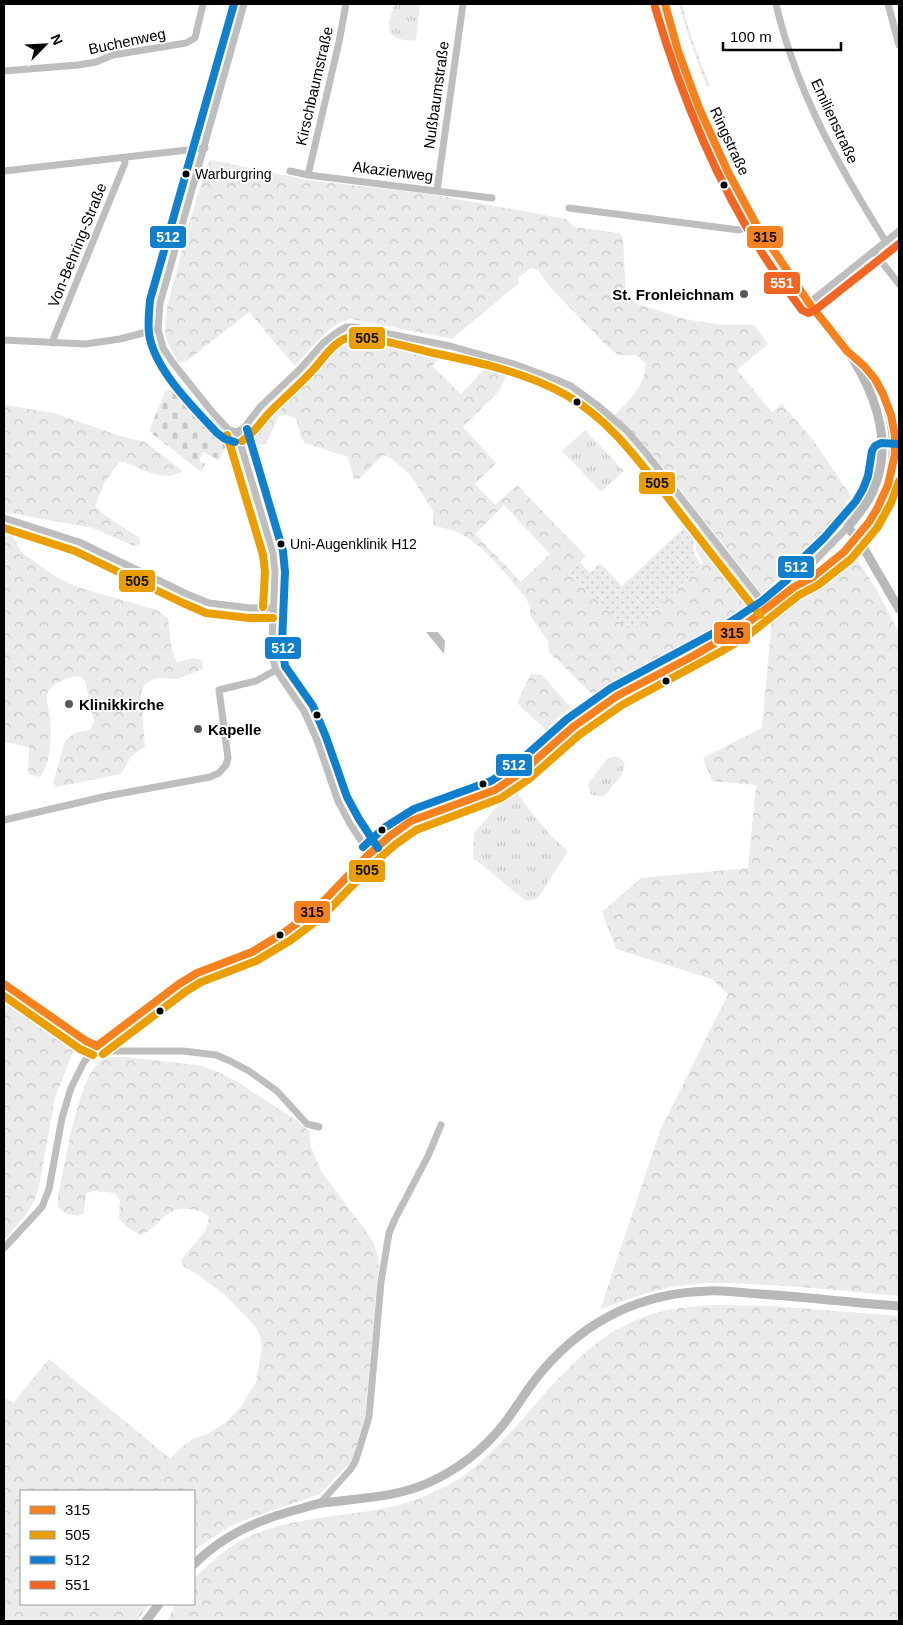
<svg xmlns="http://www.w3.org/2000/svg" width="903" height="1625" font-family="Arial,sans-serif">
  <style>
    .grass { fill: url(#grass-dots) }
    .forest { fill: url(#forest-crowns); fill-rule: evenodd }
    .cemetery { fill: url(#cemetery-stones) }
    .park { fill: url(#park-tufts) }
    .water { fill: #bebebe }
    .lines { fill: none; stroke-linecap: round; stroke-linejoin: round }
    .street { stroke: #bebebe; stroke-width: 7 }
    .secondary { stroke: #b8b8b8; stroke-width: 9 }
    .bus-1-casing { stroke: #fff; stroke-width: 11 }
    .bus-2-casing { stroke: #fff; stroke-width: 11 }
    .bus-3-casing { stroke: #fff; stroke-width: 11 }
    .bus-4-casing { stroke: #fff; stroke-width: 11 }
    .bus-1 { stroke: #f6821f; stroke-width: 8 }
    .bus-2 { stroke: #eb9e00; stroke-width: 8 }
    .bus-3 { stroke: #1080ce; stroke-width: 8 }
    .bus-4 { stroke: #f26522; stroke-width: 8 }
    .bus-dot { fill: #000; stroke: #fff; stroke-width: 2 }
    .poi-dot { fill: #595959; stroke: #fff; stroke-width: 2 }
    .labels { text-anchor: middle; dominant-baseline: central; stroke-width: 4; stroke-linejoin: round; paint-order: stroke }
    .bus-label { font-size: 14px; fill: #000; stroke: #fff; text-anchor: start }
    .street-label { font-size: 15px; fill: #000; stroke: #fff }
    .poi-label { font-size: 15px; font-weight: bold; fill: #000; stroke: #fff; text-anchor: start }
    .line-badge { stroke: #fff; stroke-width: 2 }
    .badge-label { font-size: 14px; text-anchor: middle; font-weight: bold; fill: #fff }
    .pale-badge-label { font-size: 14px; text-anchor: middle; font-weight: bold; fill: #111 }
  </style>
  <defs>
    <pattern id="grass-dots" width="8" height="8" patternUnits="userSpaceOnUse" patternTransform="scale(1.25)"><rect width="8" height="8" fill="#ebebeb"/><path d="M2 2h.1M6 6h.1" fill="none" stroke="#c8c8c8" stroke-width="1.8" stroke-linecap="round"/></pattern>
    <pattern id="forest-crowns" width="20" height="18" patternUnits="userSpaceOnUse" patternTransform="scale(1.25)"><rect width="20" height="18" fill="#ebebeb"/><path d="M2 6a3 3 0 1 1 6 0M12 15a3 3 0 1 1 6 0" fill="none" stroke="#c8c8c8"/></pattern>
    <pattern id="cemetery-stones" width="16" height="16" patternUnits="userSpaceOnUse" patternTransform="scale(1.25)"><rect width="16" height="16" fill="#ebebeb"/><path d="M2 7V4a2 2 0 0 1 4 0v3zM10 15v-3a2 2 0 0 1 4 0v3z" fill="#c8c8c8"/></pattern>
    <pattern id="park-tufts" width="24" height="20" patternUnits="userSpaceOnUse" patternTransform="scale(1.25)"><rect width="24" height="20" fill="#ebebeb"/><path d="M3 7l-1-3M5 7V3M7 7l1-3M15 17l-1-3M17 17v-4M19 17l1-3" fill="none" stroke="#c8c8c8"/></pattern>
  </defs>
  <rect width="100%" height="100%" fill="#fff"/>
  <!-- grass -->
  <g class="grass">
    <polygon points="679,4 682,4 691,37 710,86 707,87 689,38"/>
    <polygon points="689,523 694,533 693,551 701,565 632,633 569,573 580,562 590,573 600,563 622,586"/>
  </g>
  <!-- forest -->
  <g class="forest">
    <path d="M212 160 307 180 430 194 566 219 574 227 619 233 623 237 626 296 635 303 685 319 722 325H754L768 344 737 370 772 412 782 404 813 440 851 496C829 534 793 563 762 594L649 450 615 415C629 400 647 385 645 363L635 355H618L608 347 550 287 538 270 531 268 518 278 519 283 452 339 352 319C331 321 309 351 295 366L249 312 188 360 179 363C173 352 165 341 165 328 165 309 172 289 177 271 186 235 196 199 208 163Z"/>
    <path d="M358 332 371 333 445 352 432 366 461 394 489 364 509 371 499 391 463 427 496 463 475 484 495 505 517 485 586 556 569 573 632 633 703 563 696 550 697 531 701 528 756 600 753 608 720 630 593 695 549 652 548 641 530 616V607L526 598C506 575 487 547 459 533 451 529 441 528 433 525V511L411 476 392 459 383 455 359 479H354L348 457 305 443 301 437 296 419 288 415 279 416 266 444 258 445 252 442 253 434 263 415 325 346 342 335ZM504 505 550 554 521 582 475 534Z"/>
    <path d="M4 405 54 413 120 436 145 442 183 471C164 483 144 470 124 462H119L105 482 95 506C107 519 126 528 140 538V544L134 546 93 528 4 512Z"/>
    <path d="M4 530 13 536 22 553 56 577 74 586 157 610 168 618 172 650 177 662 194 658 202 660 203 669 177 679 155 678 144 685 141 694 145 746 131 757 121 774 57 787 53 783 65 741 74 733 90 730 94 721 85 680 79 676C69 677 50 683 47 695 46 701 49 711 50 718 52 734 51 764 40 777L28 774 29 747 4 742Z"/>
    <path d="M851 561H858C874 584 887 608 899 633V1296C855 1292 811 1287 767 1285 736 1283 702 1281 672 1287 647 1292 624 1300 600 1310L660 1131 728 994 712 979 616 949 602 912 641 878 748 868 756 785 712 781 703 758 762 728 772 619 797 599Z"/>
    <polygon points="531,674 542,675 571,708 557,718 548,732 517,703"/>
    <polygon points="4,993 72,1041 74,1049 55,1098 39,1187 33,1203 25,1216 4,1240"/>
    <path d="M109 1057H126L197 1065 214 1070 236 1081 299 1122 309 1131 311 1147 321 1171 365 1230 374 1243 379 1261 365 1417 352 1461 320 1494 248 1519 229 1527 194 1550V1491H21V1604H149L137 1621H4V1398L13 1403 49 1359 171 1459 178 1450 194 1438 208 1434 226 1422 241 1407 256 1382 262 1348 260 1334 254 1325 227 1297 197 1274 184 1267 181 1260 206 1230 209 1217C201 1210 197 1210 187 1209 163 1207 160 1229 140 1235L128 1228 119 1219 120 1200 115 1193 95 1191 86 1193 84 1213 78 1216 64 1213 58 1207V1196C65 1165 77 1084 98 1063 101 1060 105 1059 109 1057Z"/>
    <path d="M716 1305 771 1306 899 1316V1621H167L176 1604H194V1579C208 1564 225 1549 244 1539 292 1515 348 1518 399 1505 417 1500 436 1492 452 1483 478 1468 499 1445 519 1423 559 1378 595 1330 656 1313 675 1307 696 1306 716 1305Z"/>
  </g>
  <!-- cemetery -->
  <polygon class="cemetery" points="176,386 231,435 219,460 203,452 199,461 205,464 201,472 149,431 165,392"/>
  <!-- park -->
  <g class="park">
    <path d="M394 4H420L416 40C408 42 389 39 389 28 388 21 393 11 394 4Z"/>
    <polygon points="585,430 624,471 601,492 562,451"/>
    <path d="M614 756C633 761 622 775 614 784 611 788 608 794 603 796 598 797 595 796 591 794L588 786 589 782 607 759Z"/>
    <path d="M515 786 520 791 518 794C533 815 548 835 568 851L538 898 526 901 473 858 474 833Z"/>
  </g>
  <!-- water -->
  <polygon class="water" points="426,632 438,632 445,641 444,654"/>
  <g class="lines">
    <!-- street -->
    <g class="street">
      <polyline points="244,4 166,282 160,303 158,329 163,348 173,363 213,413 229,430 237,432 244,428 260,407 300,369 323,343 336,333 346,327 354,327 450,346 514,364 557,380 571,386 597,405 626,430 646,453 768,609"/>
      <path d="M776 4C796 91 839 167 886 242"/>
      <polyline points="888,4 899,45"/>
      <polyline points="4,71 78,65 96,62 113,55 186,43 195,38 203,4"/>
      <polyline points="4,171 205,148"/>
      <polyline points="290,171 308,175 492,198"/>
      <polyline points="308,175 339,42 346,4"/>
      <polyline points="437,190 463,4"/>
      <polyline points="569,208 739,230 756,224"/>
      <polyline points="874,252 899,284"/>
      <polyline points="809,303 899,231"/>
      <polyline points="4,340 85,344 120,339 158,329"/>
      <polyline points="53,343 54,337 125,163 124,158"/>
      <polyline points="237,432 273,553 275,572 272,643 273,659 276,670 304,711 317,740 338,801 350,824 370,854"/>
      <polyline points="4,518 79,542 187,594 209,603 250,608 273,608"/>
      <polyline points="795,585 808,568 848,527"/>
      <polyline points="4,820 107,796 210,777 219,773 226,765 228,758 219,690 256,681 276,670"/>
      <polyline points="4,984 86,1041 112,1051 183,1051 216,1055 230,1061 249,1071 277,1091 307,1124 319,1127"/>
      <polyline points="4,1248 42,1207 49,1189 62,1118 71,1088 84,1062 97,1046 179,984 197,973 252,952 285,932 317,908 367,856 390,836 411,821 425,815 495,790 508,782 528,767 582,720 617,696 693,656 741,628 794,587 813,577 844,552 857,538"/>
      <polyline points="320,1503 350,1470 355,1462 360,1447 369,1417 381,1282 389,1233 395,1219 428,1156 441,1125"/>
    </g>
    <!-- secondary -->
    <g class="secondary">
      <path d="M665 4C686 81 715 154 755 223 773 253 794 283 815 310 824 322 835 333 844 345 874 389 896 442 872 493 866 506 857 516 848 527L863 547 899 609"/>
      <path d="M856 359C870 371 880 386 886 403 903 454 890 497 857 538"/>
      <path d="M194 1564C226 1533 260 1519 303 1508 309 1506 315 1504 322 1503 358 1498 394 1498 428 1483 457 1470 483 1450 503 1425 517 1407 528 1387 543 1370 586 1320 641 1293 708 1291 725 1290 742 1293 760 1294 806 1297 853 1303 899 1306"/>
      <polyline points="146,1621 159,1604"/>
    </g>
    <defs>
      <g id="bus-1">
        <polyline points="4,984 86,1041 97,1046"/>
        <polyline points="97,1046 179,984 197,973 252,952 285,932 317,908 367,856 390,836 411,821 495,790 522,772 573,727 617,696 693,656 741,628 794,587 813,577 844,552 869,522 877,509 888,485 895,454 895,436 891,415 883,394 875,379 864,366 847,351 809,303 756,224 728,172 699,108 678,51 665,4"/>
      </g>
      <g id="bus-2">
        <polyline points="227,435 263,555 265,572 263,607"/>
        <path d="M242 441C254 434 261 421 271 411 284 398 299 385 311 372 322 361 332 343 347 338 362 333 415 349 433 353 477 362 526 372 566 395 609 419 639 461 669 499 699 538 729 577 760 615"/>
        <polyline points="4,528 75,551 183,603 206,613 249,618 273,618"/>
        <polyline points="4,996 80,1049 93,1055"/>
        <polyline points="103,1054 185,992 201,982 256,961 291,940 324,915 374,863 396,844 416,830 501,798 529,779 579,735 622,705 722,651 747,636 799,595 818,585 851,559 877,528 891,503 899,481"/>
      </g>
      <g id="bus-3">
        <path d="M234 4 150 300C149 313 147 327 150 339 158 373 194 408 217 433L225 439 235 442"/>
        <polyline points="247,429 283,551 285,572 282,643 285,666 313,706 326,737 347,797 359,819 378,848"/>
        <polyline points="363,847 384,828 414,809 491,781 502,774 522,759 567,719 611,688 712,634 762,601 787,580 800,561 824,538 856,501 863,489 868,476 872,451 875,446 881,443 899,444"/>
      </g>
      <path id="bus-4" d="M655 7C687 116 732 220 802 310L808 313 814 311 899 244"/>
    </defs>
    <!-- bus-1 casing -->
    <use href="#bus-1" class="bus-1-casing"/>
    <!-- bus-2 casing -->
    <use href="#bus-2" class="bus-2-casing"/>
    <!-- bus-3 casing -->
    <use href="#bus-3" class="bus-3-casing"/>
    <!-- bus-4 casing -->
    <use href="#bus-4" class="bus-4-casing"/>
    <!-- bus-1 -->
    <use href="#bus-1" class="bus-1"/>
    <!-- bus-2 -->
    <use href="#bus-2" class="bus-2"/>
    <!-- bus-3 -->
    <use href="#bus-3" class="bus-3"/>
    <!-- bus-4 -->
    <use href="#bus-4" class="bus-4"/>
  </g>
  <!-- markers -->
  <g class="bus-dot">
    <circle cx="186" cy="174" r="4.5"/>
    <circle cx="724" cy="185" r="4.5"/>
    <circle cx="577" cy="402" r="4.5"/>
    <circle cx="281" cy="544" r="4.5"/>
    <circle cx="666" cy="681" r="4.5"/>
    <circle cx="317" cy="715" r="4.5"/>
    <circle cx="483" cy="784" r="4.5"/>
    <circle cx="382" cy="830" r="4.5"/>
    <circle cx="280" cy="935" r="4.5"/>
    <circle cx="160" cy="1011" r="4.5"/>
  </g>
  <g class="poi-dot">
    <circle cx="744" cy="294" r="5"/>
    <circle cx="69" cy="704" r="5"/>
    <circle cx="198" cy="729" r="5"/>
  </g>
  <g class="labels">
    <!-- bus labels -->
    <g class="bus-label">
      <text x="195" y="174">Warburgring</text>
      <text x="290" y="544">Uni-Augenklinik H12</text>
    </g>
    <!-- street labels -->
    <g class="street-label">
      <text transform="translate(127 41) rotate(-12)">Buchenweg</text>
      <text transform="translate(314 86) rotate(-77)">Kirschbaumstraße</text>
      <text transform="translate(436 95) rotate(-82)">Nußbaumstraße</text>
      <text transform="translate(835 121) rotate(65)">Emilienstraße</text>
      <text transform="translate(730 141) rotate(65)">Ringstraße</text>
      <text transform="translate(393 171) rotate(7)">Akazienweg</text>
      <text transform="translate(77 245) rotate(-68)">Von-Behring-Straße</text>
    </g>
    <!-- poi labels -->
    <g class="poi-label">
      <text x="734" y="294" text-anchor="end">St. Fronleichnam</text>
      <text x="79" y="704">Klinikkirche</text>
      <text x="208" y="729">Kapelle</text>
    </g>
  </g>
  <g class="line-badge">
    <rect x="149" y="225" width="38" height="24" rx="5" fill="#1080ce"/>
    <rect x="746" y="225" width="38" height="24" rx="5" fill="#f6821f"/>
    <rect x="763" y="271" width="38" height="24" rx="5" fill="#f26522"/>
    <rect x="348" y="326" width="38" height="24" rx="5" fill="#eb9e00"/>
    <rect x="638" y="471" width="38" height="24" rx="5" fill="#eb9e00"/>
    <rect x="777" y="555" width="38" height="24" rx="5" fill="#1080ce"/>
    <rect x="118" y="569" width="38" height="24" rx="5" fill="#eb9e00"/>
    <rect x="713" y="621" width="38" height="24" rx="5" fill="#f6821f"/>
    <rect x="264" y="636" width="38" height="24" rx="5" fill="#1080ce"/>
    <rect x="495" y="753" width="38" height="24" rx="5" fill="#1080ce"/>
    <rect x="348" y="859" width="38" height="24" rx="5" fill="#eb9e00"/>
    <rect x="293" y="900" width="38" height="24" rx="5" fill="#f6821f"/>
  </g>
  <g class="badge-label">
    <text x="168" y="242">512</text>
    <text x="782" y="288">551</text>
    <text x="796" y="572">512</text>
    <text x="283" y="653">512</text>
    <text x="514" y="770">512</text>
  </g>
  <g class="pale-badge-label">
    <text x="765" y="242">315</text>
    <text x="367" y="343">505</text>
    <text x="657" y="488">505</text>
    <text x="137" y="586">505</text>
    <text x="732" y="638">315</text>
    <text x="367" y="875">505</text>
    <text x="312" y="917">315</text>
  </g>
  <!-- border -->
  <rect width="903" height="1625" fill="none" stroke="#000000" stroke-width="10"/>
  <!-- legend -->
  <rect x="20" y="1490" width="175" height="115" fill="#ffffff" stroke="#999999"/>
  <rect x="30" y="1506" width="25" height="8" fill="#f6821f" stroke="#999999"/>
  <text x="65" y="1515" font-size="15" fill="#000000">315</text>
  <rect x="30" y="1531" width="25" height="8" fill="#eb9e00" stroke="#999999"/>
  <text x="65" y="1540" font-size="15" fill="#000000">505</text>
  <rect x="30" y="1556" width="25" height="8" fill="#1080ce" stroke="#999999"/>
  <text x="65" y="1565" font-size="15" fill="#000000">512</text>
  <rect x="30" y="1581" width="25" height="8" fill="#f26522" stroke="#999999"/>
  <text x="65" y="1590" font-size="15" fill="#000000">551</text>
  <!-- north arrow -->
  <g transform="translate(45 45) rotate(66)" stroke="#ffffff" stroke-width="4" paint-order="stroke">
  <path d="M0-4L9 19L0 12L-9 19Z" fill="#000000"/>
  <text y="-8" font-size="14" font-weight="bold" text-anchor="middle" fill="#000000">N</text>
  </g>
  <!-- scale -->
  <path d="M723 42v8h118v-8" fill="none" stroke="#000000" stroke-width="2.5"/>
  <text x="730" y="42" font-size="15" fill="#000000" stroke="#ffffff" stroke-width="4" paint-order="stroke">100 m</text>
</svg>
